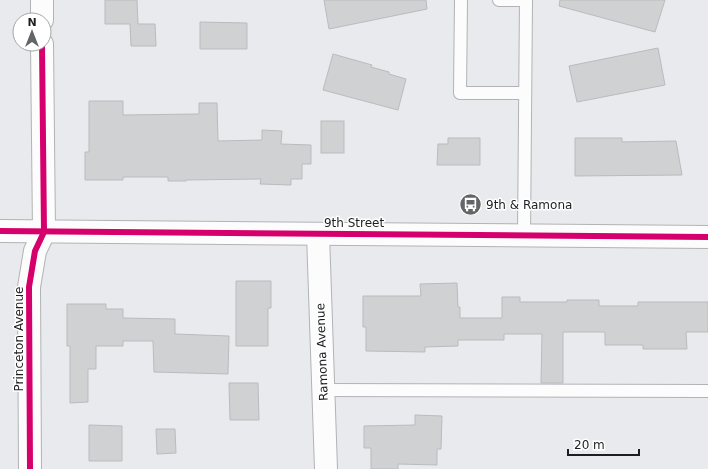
<svg xmlns="http://www.w3.org/2000/svg" width="708" height="469" font-family="'DejaVu Sans',sans-serif">
  <style>
    .building { fill: #d0d1d3; stroke: #babbbe }
    .lines { fill: none; stroke-linecap: round; stroke-linejoin: round }
    .service-casing { stroke: #b2b3b5; stroke-width: 14 }
    .minor-casing { stroke: #b2b3b5; stroke-width: 24 }
    .tertiary-casing { stroke: #b2b3b5; stroke-width: 24 }
    .service { stroke: #fcfcfc; stroke-width: 12 }
    .minor { stroke: #fcfcfc; stroke-width: 22 }
    .tertiary { stroke: #fcfcfc; stroke-width: 22 }
    .cycleway-casing { stroke: #fff; stroke-width: 8 }
    .cycleway { stroke: #d6006c; stroke-width: 6 }
    .labels { text-anchor: middle; dominant-baseline: central; stroke-width: 3; stroke-linejoin: round; paint-order: stroke }
    .poi-label { font-size: 12px; fill: #1d1e20; stroke: #fff; text-anchor: start }
    .street-label { font-size: 12px; fill: #1d1e20; stroke: #fff }
  </style>
  <rect width="100%" height="100%" fill="#e9eaed"/>
  <!-- building -->
  <g class="building">
    <polygon points="105,0 137,0 138,24 155,24 156,46 131,46 130,24 105,24"/>
    <polygon points="324,0 426,0 427,9 329,29"/>
    <polygon points="560,0 665,0 655,32 559,6"/>
    <polygon points="200,22 247,23 247,49 200,49"/>
    <polygon points="658,48 665,85 577,102 569,66"/>
    <polygon points="333,54 372,65 371,67 389,72 389,74 406,79 398,110 323,90"/>
    <polygon points="89,101 123,101 123,115 199,114 199,103 217,103 218,141 262,140 262,130 282,131 281,144 311,145 311,164 302,164 302,179 291,179 291,185 260,184 261,179 186,180 186,181 168,181 168,177 123,177 123,180 85,180 85,152 89,152"/>
    <rect x="321" y="121" width="23" height="32"/>
    <polygon points="448,138 480,138 480,165 437,165 438,144 448,144"/>
    <polygon points="575,138 622,138 622,142 676,141 682,175 575,176"/>
    <polygon points="236,281 271,281 271,308 268,308 268,346 236,346"/>
    <polygon points="457,283 458,307 460,307 460,318 502,318 502,297 520,297 520,302 567,302 567,300 599,300 599,306 638,306 638,302 708,302 708,332 686,332 687,349 643,349 643,345 605,345 605,332 563,332 563,383 541,383 542,334 504,334 504,340 458,340 458,346 425,347 425,352 366,351 366,327 363,327 363,296 421,296 420,284"/>
    <polygon points="67,304 106,304 106,309 123,309 123,318 175,319 175,334 229,336 228,374 154,372 153,341 123,341 123,346 96,346 96,369 88,369 88,402 70,403 70,346 67,346"/>
    <polygon points="229,383 258,383 259,420 230,420"/>
    <polygon points="415,415 442,416 441,449 437,449 437,465 398,464 398,469 371,469 371,448 364,448 364,426 415,425"/>
    <polygon points="89,425 122,426 122,461 89,461"/>
    <polygon points="156,429 175,429 176,453 157,454"/>
  </g>
  <g class="lines">
    <defs>
      <g id="service">
        <polyline points="461,0 460,93 525,93"/>
        <polyline points="499,0 526,0 524,236"/>
        <polyline points="323,390 708,391"/>
      </g>
      <g id="minor">
        <polyline points="42,0 42,20"/>
        <polyline points="318,234 326,469"/>
        <polyline points="30,469 29,287 35,251 44,232 42,44"/>
      </g>
      <polyline id="tertiary" points="0,231 708,237"/>
    </defs>
    <!-- service casing -->
    <use href="#service" class="service-casing"/>
    <!-- minor casing -->
    <use href="#minor" class="minor-casing"/>
    <!-- tertiary casing -->
    <use href="#tertiary" class="tertiary-casing"/>
    <!-- service -->
    <use href="#service" class="service"/>
    <!-- minor -->
    <use href="#minor" class="minor"/>
    <!-- tertiary -->
    <use href="#tertiary" class="tertiary"/>
    <defs>
      <g id="cycleway">
        <polyline points="0,231 708,237"/>
        <polyline points="30,469 29,287 35,251 44,232 42,44"/>
      </g>
    </defs>
    <!-- cycleway casing -->
    <use href="#cycleway" class="cycleway-casing"/>
    <!-- cycleway -->
    <use href="#cycleway" class="cycleway"/>
  </g>
  <!-- icons -->
  <defs>
    <symbol id="bus-disc" viewBox="-11 -11 22 22"><circle r="9.5" fill="#646568" stroke="#fff"/><path d="M-5-6H5V4H4V6H2V4H-2V6H-4V4H-5ZM-3.5-4V0h7V-4ZM-3.5 1.2v1.5H-2V1.2ZM2 1.2v1.5H3.5V1.2Z" fill="#fff"/></symbol>
  </defs>
  <g fill-rule="evenodd">
    <use href="#bus-disc" x="458" y="192" width="25" height="25"/>
  </g>
  <g class="labels">
    <!-- poi labels -->
    <g class="poi-label">
      <text x="486" y="205">9th &amp; Ramona</text>
    </g>
    <!-- street labels -->
    <g class="street-label">
      <text x="354" y="223">9th Street</text>
      <text transform="translate(19 339) rotate(-90)">Princeton Avenue</text>
      <text transform="translate(322 352) rotate(-92)">Ramona Avenue</text>
    </g>
  </g>
  <!-- north arrow -->
  <g transform="translate(32 32)"><circle r="19" fill="#ffffff" stroke="#a5a5a6"/>
  <path d="M0-3L7 15L0 10L-7 15Z" fill="#646568"/>
  <text y="-6" font-size="11" font-weight="bold" text-anchor="middle" fill="#1d1e20">N</text>
  </g>
  <!-- scale -->
  <path d="M568 449v6h71v-6" fill="none" stroke="#1d1e20" stroke-width="2"/>
  <text x="574" y="449" font-size="12" fill="#1d1e20" stroke="#ffffff" stroke-width="3" paint-order="stroke">20 m</text>
</svg>
